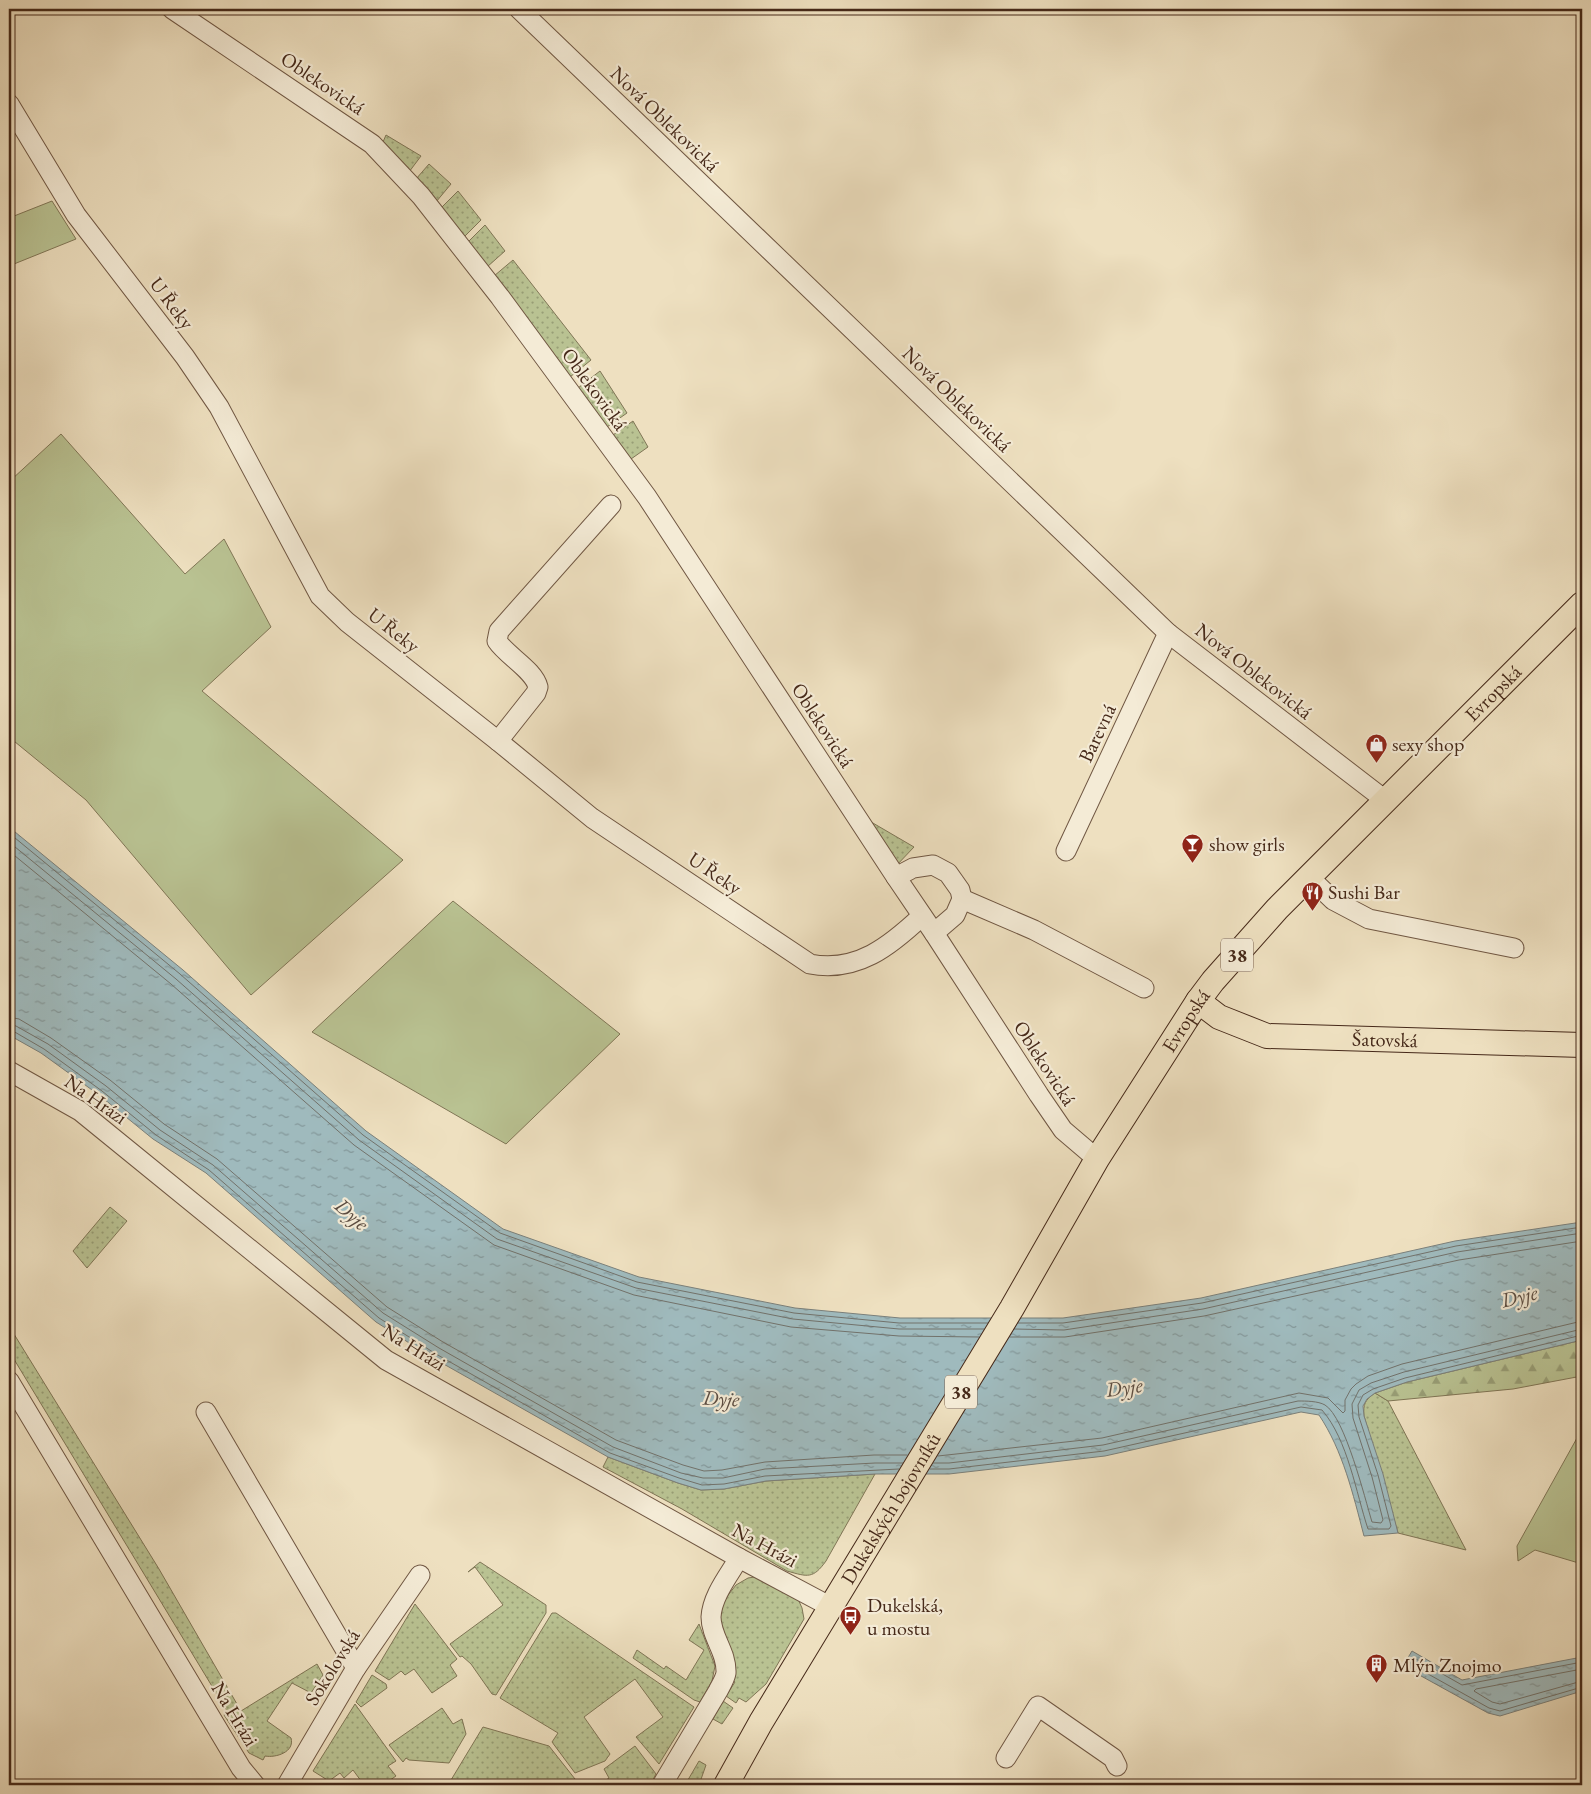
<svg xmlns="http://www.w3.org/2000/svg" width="1591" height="1794" font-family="'EB Garamond',serif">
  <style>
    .grass { fill: url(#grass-dots); stroke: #807656 }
    .forest { fill: url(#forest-firs); stroke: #807656 }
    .garden { fill: #b9c292; stroke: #807656 }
    .water { fill: url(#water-ripples); stroke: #7b807b }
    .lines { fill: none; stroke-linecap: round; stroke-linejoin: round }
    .shore { stroke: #72726b; stroke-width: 1 }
    .minor-casing { stroke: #705743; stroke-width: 21 }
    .major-casing { stroke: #462919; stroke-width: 26 }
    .minor { stroke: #f4ebd6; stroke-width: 19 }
    .major { stroke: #eee0c0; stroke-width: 24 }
    .labels { text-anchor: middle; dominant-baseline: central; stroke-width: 4.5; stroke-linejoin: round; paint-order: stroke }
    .shield { fill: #f4ebd6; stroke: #7a6352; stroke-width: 1 }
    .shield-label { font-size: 19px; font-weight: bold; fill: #462919 }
    .street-label { font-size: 20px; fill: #462919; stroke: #f4ebd6 }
    .poi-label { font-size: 20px; fill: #462919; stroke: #f4ebd6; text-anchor: start }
    .water-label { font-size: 21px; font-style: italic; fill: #5c4d42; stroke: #f4ebd6 }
  </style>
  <defs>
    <pattern id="grass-dots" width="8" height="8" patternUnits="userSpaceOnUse" patternTransform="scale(1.25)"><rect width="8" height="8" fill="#b9c292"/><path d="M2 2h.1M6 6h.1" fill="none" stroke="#989e76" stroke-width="1.8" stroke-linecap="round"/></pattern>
    <pattern id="forest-firs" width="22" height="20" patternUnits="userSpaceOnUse" patternTransform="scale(1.25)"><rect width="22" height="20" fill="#b9c292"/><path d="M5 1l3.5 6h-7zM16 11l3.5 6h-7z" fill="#989e76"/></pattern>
    <pattern id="water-ripples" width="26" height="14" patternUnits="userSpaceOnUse" patternTransform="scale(1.25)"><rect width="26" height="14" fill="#9fbabd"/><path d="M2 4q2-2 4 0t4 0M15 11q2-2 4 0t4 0" fill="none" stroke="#839799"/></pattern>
  </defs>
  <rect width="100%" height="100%" fill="#eee0c0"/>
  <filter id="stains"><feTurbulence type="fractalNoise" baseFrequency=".004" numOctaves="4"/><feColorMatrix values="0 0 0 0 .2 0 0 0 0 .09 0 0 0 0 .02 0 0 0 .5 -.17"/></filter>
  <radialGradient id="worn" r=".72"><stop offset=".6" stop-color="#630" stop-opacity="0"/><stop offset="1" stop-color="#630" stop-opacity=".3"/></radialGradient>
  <!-- grass -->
  <g class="grass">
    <polygon points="386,135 421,156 409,172 383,142"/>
    <polygon points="429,164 451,184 436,202 416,179"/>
    <polygon points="458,191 481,220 464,237 441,208"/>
    <polygon points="485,225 505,251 487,267 468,242"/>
    <polygon points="513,260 591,360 570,377 494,276"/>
    <polygon points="600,371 627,413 607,427 578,388"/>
    <polygon points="633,421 648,447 631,459 613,435"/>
    <polygon points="866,819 914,847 895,867"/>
    <polygon points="110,1207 127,1221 87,1268 73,1251"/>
    <path d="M9 1326 159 1569 241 1711 317 1664 323 1675 311 1693 292 1683 267 1721 291 1738C295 1752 276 1758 265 1756L263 1760 249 1753 224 1715 227 1711 9 1351Z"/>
    <path d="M1375 1393 1388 1401 1466 1550 1398 1533 1364 1416C1363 1404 1365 1400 1375 1393Z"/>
    <path d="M608 1457 678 1483 701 1490 724 1489 766 1481 875 1474 826 1561C813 1579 808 1577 787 1571L682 1509 603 1467Z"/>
    <polygon points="480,1562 546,1605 546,1613 496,1695 492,1694 471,1664 462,1656 460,1657 450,1644 503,1605 475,1567 468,1572"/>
    <polygon points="761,1576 798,1599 802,1608 804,1619 766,1684 746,1702 739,1698 736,1703 726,1696 735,1682 731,1679 718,1625 718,1608 736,1585 748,1578"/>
    <polygon points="415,1604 457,1659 450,1665 457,1676 432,1693 414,1669 405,1675 401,1671 389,1680 375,1671"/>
    <polygon points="552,1613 556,1613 694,1707 659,1764 636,1737 663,1717 635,1679 584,1717 610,1754 605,1761 575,1773 552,1742 558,1733 500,1698"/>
    <polygon points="699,1624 715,1666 712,1681 700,1702 694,1700 633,1658 637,1650 664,1669 666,1666 686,1680 704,1650 689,1640"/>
    <polygon points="372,1675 386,1684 387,1688 361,1707 356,1702"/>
    <polygon points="723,1701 733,1708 722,1724 713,1719"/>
    <polygon points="355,1704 396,1761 388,1766 396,1776 383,1785 364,1785 353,1770 344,1778 340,1773 329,1781 313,1771"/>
    <polygon points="442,1708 453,1724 462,1719 466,1734 449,1763 409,1760 406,1758 403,1762 389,1745"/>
    <polygon points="483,1727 549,1746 575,1779 566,1785 448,1785"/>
    <polygon points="635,1746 656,1774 650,1785 599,1785 609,1778 604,1769"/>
    <polygon points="699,1761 706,1765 699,1785 685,1785"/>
  </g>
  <!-- forest -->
  <polygon class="forest" points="1582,1340 1582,1376 1513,1389 1388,1401 1375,1393 1407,1382"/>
  <!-- garden -->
  <g class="garden">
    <polygon points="52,201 76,239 9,266 9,218"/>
    <polygon points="61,434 185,574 224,539 271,627 202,691 403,860 251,995 86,800 9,737 9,478 11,480"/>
    <polygon points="453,901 620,1034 506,1144 312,1032"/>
    <polygon points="1582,1429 1582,1564 1535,1550 1518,1561 1517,1546"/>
  </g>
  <!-- water -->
  <g class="water">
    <path d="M9 827 183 970 366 1131 503 1229 639 1277 795 1308 900 1318H1063L1201 1298 1455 1241 1582 1222V1340L1407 1382 1375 1393 1367 1399 1363 1406 1364 1416 1383 1474 1398 1533 1364 1536C1353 1494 1343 1451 1319 1415L1301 1412 1105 1456 949 1474H875L766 1481 724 1489 701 1490 678 1483 608 1457 433 1358 376 1322 206 1173 153 1139 99 1095 41 1053 9 1035Z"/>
    <polygon points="1412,1651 1462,1680 1582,1657 1582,1691 1500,1716 1488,1713 1403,1666"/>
  </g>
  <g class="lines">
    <!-- shore -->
    <g class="shore">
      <polyline points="9,833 180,974 363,1135 500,1233 637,1282 794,1313 899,1323 988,1323"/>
      <polyline points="9,842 176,979 359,1140 497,1239 636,1288 793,1319 899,1329 984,1329"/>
      <polyline points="9,851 171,984 354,1145 494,1245 634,1295 791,1327 899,1336 979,1337"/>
      <polyline points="9,1017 19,1019 51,1038 110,1080 164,1124 217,1159 387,1307 443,1342 616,1440 683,1465 704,1471 722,1470 765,1462 874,1455 907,1455"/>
      <polyline points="9,1024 16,1026 48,1044 106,1086 160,1130 213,1165 383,1313 439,1348 613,1447 681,1473 703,1478 723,1478 765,1469 875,1463 903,1463"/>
      <polyline points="9,1031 13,1031 44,1049 102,1091 156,1135 209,1170 379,1318 436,1354 610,1453 679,1478 702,1485 724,1484 765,1476 899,1469"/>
      <polyline points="1018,1323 1063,1323 1202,1303 1456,1246 1582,1227"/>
      <polyline points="1014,1329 1064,1330 1203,1309 1457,1252 1582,1233"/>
      <polyline points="1010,1337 1065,1337 1204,1316 1459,1260 1582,1241"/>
      <polyline points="938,1456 1102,1438 1299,1393 1328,1398 1343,1413 1345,1411 1345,1400 1351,1389 1356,1384 1368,1376 1402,1364 1582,1321"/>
      <path d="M933 1463H949L1103 1445 1298 1401C1306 1401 1318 1401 1325 1405 1345 1417 1365 1499 1372 1522L1381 1523 1383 1520 1372 1477 1353 1418 1352 1404 1359 1390 1371 1383 1404 1372 1582 1329"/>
      <path d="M930 1469H949L1104 1451 1301 1407 1322 1410C1348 1440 1356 1493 1368 1529H1389L1391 1526 1378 1475 1359 1417 1358 1405 1363 1395 1373 1389 1405 1378 1582 1335"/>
      <polyline points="1582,1662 1462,1685 1416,1659 1413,1659 1411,1663 1412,1665 1489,1708 1500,1711 1582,1687"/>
      <polyline points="1582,1669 1476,1689 1474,1691 1492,1702 1500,1704 1582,1681"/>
    </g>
    <defs>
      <g id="minor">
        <polyline points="172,9 372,144 421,196 500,297 647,497 896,877 934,933 1039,1095 1063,1130 1097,1159"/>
        <polyline points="519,9 1168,633 1385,800"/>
        <path d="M9 104 76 215 185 357 219 407 320 596 347 622 498 741 592 818 810 964C857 973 890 946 922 916"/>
        <path d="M498 741 536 693 538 687C534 670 507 656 497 641L499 631 611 505"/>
        <polyline points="1066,851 1168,633"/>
        <polyline points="896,877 913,868 933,865 948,873 960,890 962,899 955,915 934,933"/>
        <polyline points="1309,877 1333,900 1369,919 1514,948"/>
        <polyline points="962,899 1034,930 1144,988"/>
        <polyline points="9,1071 80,1111 386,1360 739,1558 831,1607"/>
        <polyline points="9,1381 241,1768 255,1785"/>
        <polyline points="206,1412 356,1668"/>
        <polyline points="1006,1758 1038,1706 1113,1758 1117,1766"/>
        <polyline points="287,1785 356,1668 420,1575"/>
        <path d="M662 1785 718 1691C721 1685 725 1679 726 1673 727 1652 711 1637 711 1617 712 1596 729 1575 739 1558"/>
      </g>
      <g id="major">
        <path id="s1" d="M1198 1001 1219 1017 1267 1036 1582 1045"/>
        <path id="s2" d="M726 1785 761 1722 1012 1308 1097 1159 1198 1001 1213 981 1277 909 1582 604"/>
      </g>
    </defs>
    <!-- minor casing -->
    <use href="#minor" class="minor-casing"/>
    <!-- major casing -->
    <use href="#major" class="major-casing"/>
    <!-- minor -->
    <use href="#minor" class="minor"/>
    <!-- major -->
    <use href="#major" class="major"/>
  </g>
  <!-- icons -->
  <defs>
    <symbol id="shop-pin" viewBox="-11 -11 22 30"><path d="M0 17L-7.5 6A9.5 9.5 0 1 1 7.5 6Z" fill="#8f2418" stroke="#f4ebd6"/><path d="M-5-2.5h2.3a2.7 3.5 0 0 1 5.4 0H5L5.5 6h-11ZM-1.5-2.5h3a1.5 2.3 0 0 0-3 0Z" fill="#fff"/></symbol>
    <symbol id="bar-pin" viewBox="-11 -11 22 30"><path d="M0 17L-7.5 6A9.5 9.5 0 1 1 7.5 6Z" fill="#8f2418" stroke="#f4ebd6"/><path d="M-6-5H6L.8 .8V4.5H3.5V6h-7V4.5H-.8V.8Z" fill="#fff"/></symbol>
    <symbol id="restaurant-pin" viewBox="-11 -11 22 30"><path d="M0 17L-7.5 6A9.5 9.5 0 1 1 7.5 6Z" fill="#8f2418" stroke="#f4ebd6"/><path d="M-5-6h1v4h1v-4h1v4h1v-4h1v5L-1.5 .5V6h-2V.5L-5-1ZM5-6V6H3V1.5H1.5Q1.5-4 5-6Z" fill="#fff"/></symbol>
    <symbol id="bus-pin" viewBox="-11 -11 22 30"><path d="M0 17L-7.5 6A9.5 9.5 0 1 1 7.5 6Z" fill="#8f2418" stroke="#f4ebd6"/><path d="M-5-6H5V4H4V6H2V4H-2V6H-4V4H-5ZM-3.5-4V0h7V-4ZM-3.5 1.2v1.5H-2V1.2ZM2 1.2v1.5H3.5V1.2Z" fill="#fff"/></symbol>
    <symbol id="building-pin" viewBox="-11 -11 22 30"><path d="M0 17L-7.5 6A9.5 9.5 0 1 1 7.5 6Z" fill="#8f2418" stroke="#f4ebd6"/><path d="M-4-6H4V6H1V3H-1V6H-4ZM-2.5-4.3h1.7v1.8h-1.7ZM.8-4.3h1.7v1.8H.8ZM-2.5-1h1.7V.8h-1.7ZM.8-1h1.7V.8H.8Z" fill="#fff"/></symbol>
  </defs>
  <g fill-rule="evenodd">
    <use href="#shop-pin" x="1364" y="732" width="25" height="34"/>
    <use href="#bar-pin" x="1180" y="832" width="25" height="34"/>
    <use href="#restaurant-pin" x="1300" y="880" width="25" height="34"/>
    <use href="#bus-pin" x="838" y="1604" width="25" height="34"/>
    <use href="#building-pin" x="1364" y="1652" width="25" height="34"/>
  </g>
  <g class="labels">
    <!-- shield labels -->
    <g class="shield">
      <rect x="1221" y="938.5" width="32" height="33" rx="4"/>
      <rect x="945" y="1375.5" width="32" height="33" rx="4"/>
    </g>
    <g class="shield-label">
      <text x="1237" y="955">38</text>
      <text x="961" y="1392">38</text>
    </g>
    <!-- street labels -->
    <g class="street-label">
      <text transform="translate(323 83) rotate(34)">Oblekovická</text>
      <text transform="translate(665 119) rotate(44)">Nová Oblekovická</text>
      <text transform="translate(172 303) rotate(53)">U Řeky</text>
      <text transform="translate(595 389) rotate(54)">Oblekovická</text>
      <text transform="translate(957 399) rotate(44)">Nová Oblekovická</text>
      <text transform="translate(394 630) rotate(38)">U Řeky</text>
      <text transform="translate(1254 671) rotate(38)">Nová Oblekovická</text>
      <text stroke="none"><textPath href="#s2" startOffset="1342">Evropská</textPath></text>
      <text transform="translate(823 725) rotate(57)">Oblekovická</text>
      <text transform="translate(1097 733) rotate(-65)">Barevná</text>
      <text transform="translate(715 873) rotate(34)">U Řeky</text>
      <text stroke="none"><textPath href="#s2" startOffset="892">Evropská</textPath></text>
      <text stroke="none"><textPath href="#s1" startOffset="196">Šatovská</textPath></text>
      <text transform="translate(1045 1063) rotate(57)">Oblekovická</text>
      <text transform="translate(96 1099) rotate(35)">Na Hrázi</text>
      <text transform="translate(414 1347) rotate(32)">Na Hrázi</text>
      <text stroke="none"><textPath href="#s2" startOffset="322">Dukelských bojovníků</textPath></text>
      <text transform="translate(765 1545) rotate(28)">Na Hrázi</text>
      <text transform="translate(332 1667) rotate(-58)">Sokolovská</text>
      <text transform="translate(235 1714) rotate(59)">Na Hrázi</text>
    </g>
    <!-- poi labels -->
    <g class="poi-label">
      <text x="1392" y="744">sexy shop</text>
      <text x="1209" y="844">show girls</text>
      <text x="1328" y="892">Sushi Bar</text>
      <text x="867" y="1605">Dukelská,<tspan x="867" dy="23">u mostu</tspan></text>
      <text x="1393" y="1665">Mlýn Znojmo</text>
    </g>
    <!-- water labels -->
    <g class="water-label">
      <text transform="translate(352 1214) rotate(41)">Dyje</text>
      <text transform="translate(1519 1296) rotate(-14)">Dyje</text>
      <text transform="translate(1124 1387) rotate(-8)">Dyje</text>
      <text transform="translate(721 1398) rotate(3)">Dyje</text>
    </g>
  </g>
  <!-- margin -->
  <rect width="1591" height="1794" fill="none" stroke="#eee0c0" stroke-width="30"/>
  <rect x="10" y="10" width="1571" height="1774" fill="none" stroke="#462919" stroke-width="2.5"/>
  <rect x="15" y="15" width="1561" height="1764" fill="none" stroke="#462919"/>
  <rect width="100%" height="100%" filter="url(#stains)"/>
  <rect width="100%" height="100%" fill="url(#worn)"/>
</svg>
